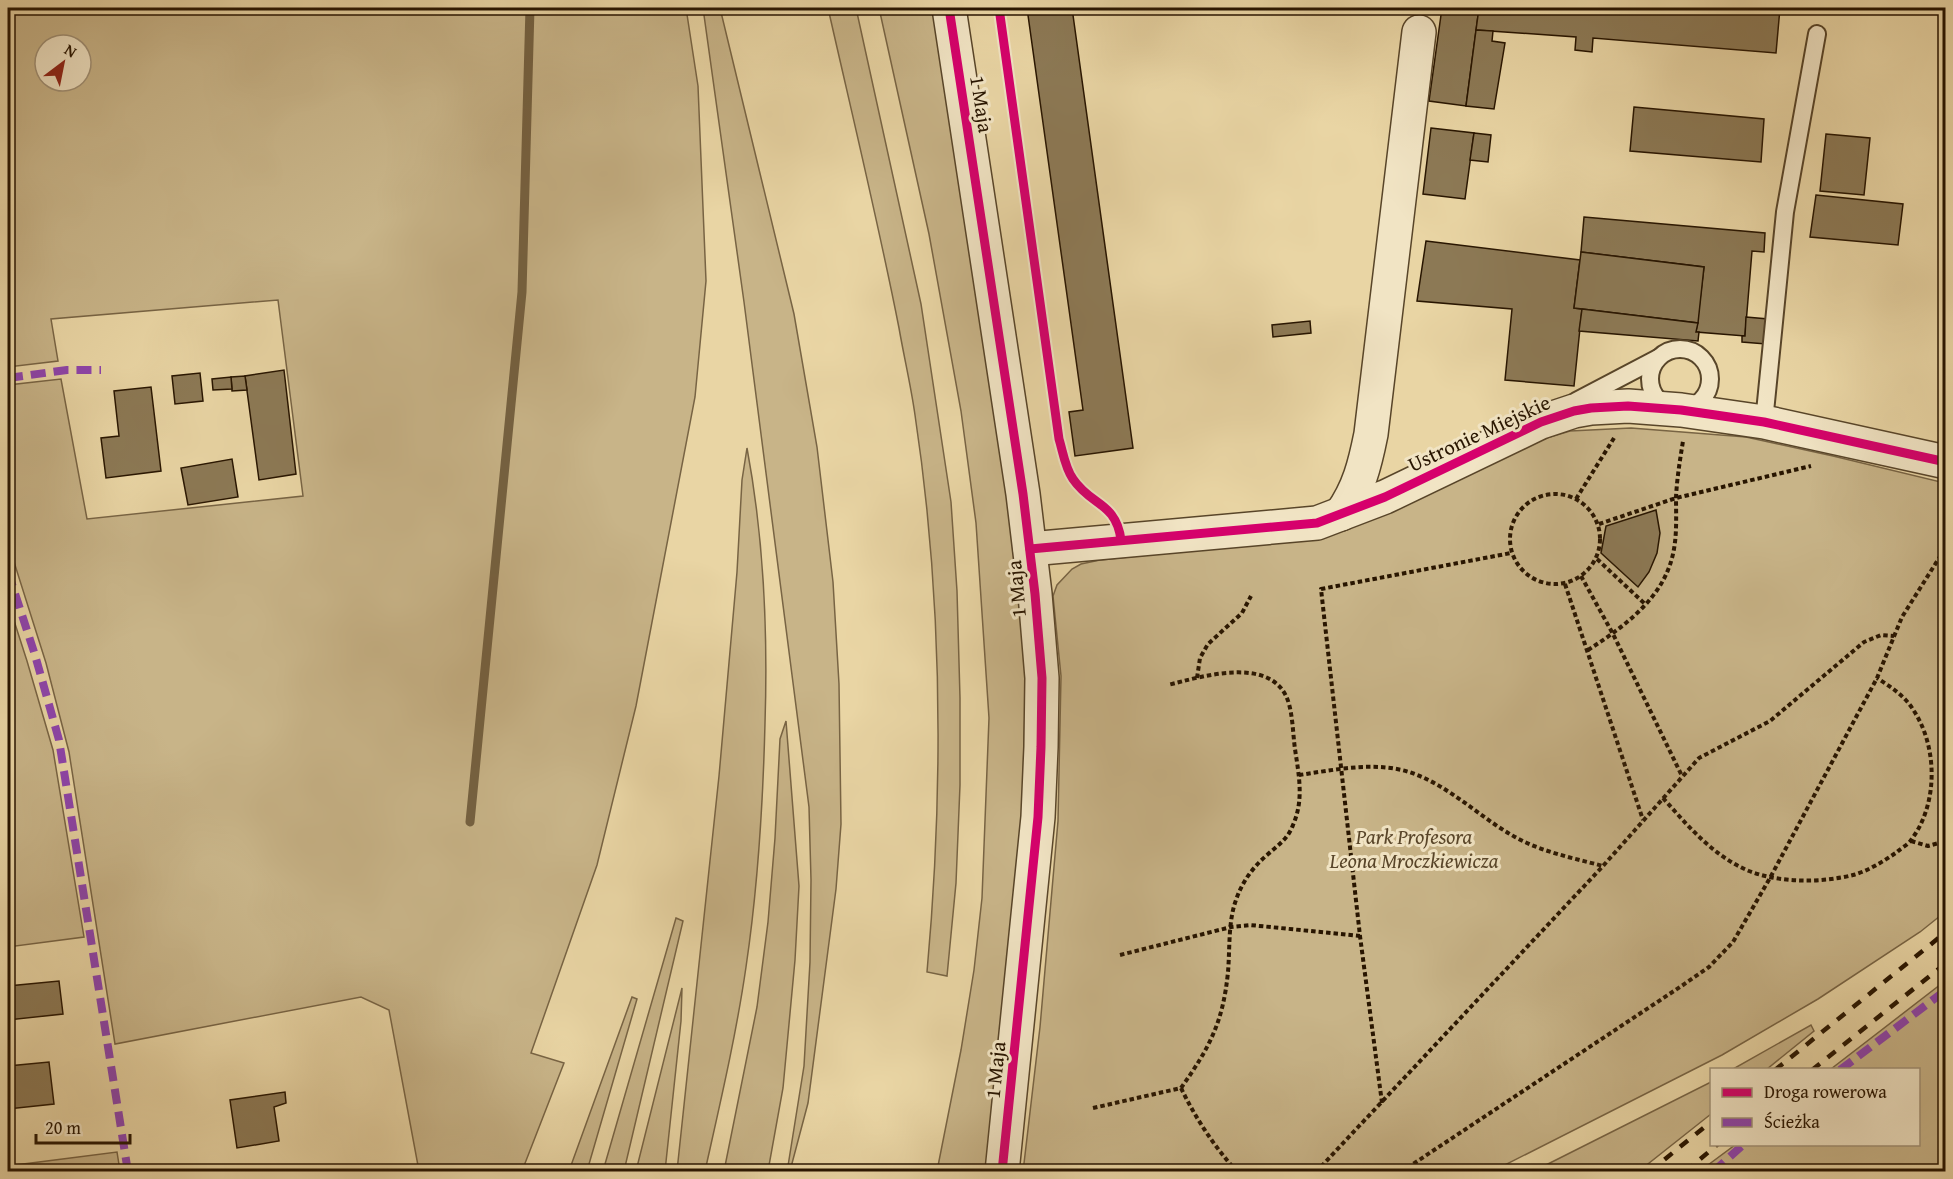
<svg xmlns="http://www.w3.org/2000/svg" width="1953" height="1179" font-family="'Gentium Book Plus',serif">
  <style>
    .green { fill: #c8b488; stroke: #786444; stroke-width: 1.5; fill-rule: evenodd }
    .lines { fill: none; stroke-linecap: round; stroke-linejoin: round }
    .stream { stroke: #746141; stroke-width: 9 }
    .building { fill: #8c7955; stroke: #281500; stroke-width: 1.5 }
    .service-casing { stroke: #584529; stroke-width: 20 }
    .minor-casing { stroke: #584529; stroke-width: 36 }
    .tertiary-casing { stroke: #584529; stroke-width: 36 }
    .path { stroke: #281500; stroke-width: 4; stroke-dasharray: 4.5 3; stroke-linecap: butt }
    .service { stroke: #f1e4c4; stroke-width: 16 }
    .minor { stroke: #f1e4c4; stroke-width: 33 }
    .tertiary { stroke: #f1e4c4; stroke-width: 33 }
    .rail { stroke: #281500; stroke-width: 4.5; stroke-dasharray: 10 10; stroke-linecap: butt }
    .quiet { stroke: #8e44ad; stroke-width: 8; stroke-dasharray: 15 8; stroke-linecap: butt }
    .cycleway-casing { stroke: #f1e4c4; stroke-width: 13 }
    .cycleway { stroke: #d6006c; stroke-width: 9 }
    .labels { text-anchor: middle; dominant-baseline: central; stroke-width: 6; stroke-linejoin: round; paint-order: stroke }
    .street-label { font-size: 21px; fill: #281500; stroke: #f1e4c4 }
    .park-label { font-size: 21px; font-style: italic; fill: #584529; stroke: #f1e4c4 }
  </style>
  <rect width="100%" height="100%" fill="#e9d5a4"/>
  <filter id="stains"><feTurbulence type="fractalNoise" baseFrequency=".00333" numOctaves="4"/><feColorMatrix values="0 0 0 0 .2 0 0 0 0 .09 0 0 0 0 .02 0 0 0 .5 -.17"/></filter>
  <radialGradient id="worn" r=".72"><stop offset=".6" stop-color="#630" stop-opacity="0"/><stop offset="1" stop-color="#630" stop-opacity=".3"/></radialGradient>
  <!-- green -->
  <g class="green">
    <path d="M8 8H686L698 86 706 281 695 397 636 706 597 865 531 1053 564 1063 522 1171H419L389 1010 361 997 115 1044 69 752 46 663 8 543V385L61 379 87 519 303 496 278 300 51 319 58 361 8 367ZM45 45H81V81H45Z"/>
    <polygon points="703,8 720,8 794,314 817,447 833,582 839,684 841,824 836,889 808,1103 790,1171 788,1171 788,1166 804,1066 810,962 811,880 809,807 744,302"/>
    <path d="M828 8H856L921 304 951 502 957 591 960 698V785L956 883 947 976 927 972C944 785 943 601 915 415 911 386 904 357 899 328 878 221 852 114 828 8Z"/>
    <polygon points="879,8 934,8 1015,550 1026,677 1022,816 987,1171 937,1171 961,1050 974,970 982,898 989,718 976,523 961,411 929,234"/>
    <polygon points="1631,428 1746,437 1833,456 1945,483 1945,912 1920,932 1818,999 1722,1055 1493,1171 1023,1172 1040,1027 1058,821 1061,676 1053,596 1057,585 1072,569 1081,564 1100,560 1324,537 1530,443 1570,431"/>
    <path d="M747 448C764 539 768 630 765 723 763 804 758 886 746 967 736 1036 720 1104 705 1171H677L719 776 737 572 742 480Z"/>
    <polygon points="8,602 27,661 53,750 84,937 8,947"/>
    <polygon points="786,721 799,886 795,960 783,1088 768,1171 724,1171 757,1007 768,922 775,838 780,739"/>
    <polygon points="676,918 683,921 624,1171 603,1171"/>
    <polygon points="1945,981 1945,1171 1700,1171 1735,1145 1918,1144 1918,1070 1831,1069"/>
    <polygon points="682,988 681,1021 665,1171 636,1171"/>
    <polygon points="632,997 637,999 587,1171 569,1171"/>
    <polygon points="1811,1025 1814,1031 1767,1069 1733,1069"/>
    <polygon points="1711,1082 1711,1114 1639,1171 1534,1171"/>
    <polygon points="117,1152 120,1171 8,1171 8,1166"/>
  </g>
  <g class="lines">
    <!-- stream -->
    <polyline class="stream" points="470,822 522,292 530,8"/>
  </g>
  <!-- building -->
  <g class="building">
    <polygon points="1027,8 1072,8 1133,448 1075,456 1069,412 1083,410"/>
    <polygon points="1442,8 1479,8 1466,106 1429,101"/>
    <polygon points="1479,8 1780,8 1776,53 1593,38 1592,52 1575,50 1576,37 1476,30"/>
    <polygon points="1476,30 1493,31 1492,41 1505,43 1494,109 1466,106"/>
    <polygon points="1634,107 1764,119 1761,162 1630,151"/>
    <polygon points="1431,128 1474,133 1465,199 1423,194"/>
    <polygon points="1474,133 1491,135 1488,162 1470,160"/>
    <polygon points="1826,134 1870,138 1864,195 1820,191"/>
    <polygon points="1816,195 1903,204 1898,245 1810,237"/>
    <polygon points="1584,217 1765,233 1764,252 1752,251 1745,336 1696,332 1704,267 1581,252"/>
    <polygon points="1426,241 1580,260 1574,308 1582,309 1574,386 1505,380 1512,309 1417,301"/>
    <polygon points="1581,252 1704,267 1698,323 1574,308"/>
    <polygon points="1582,309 1698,323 1696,332 1699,332 1698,341 1579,331"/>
    <polygon points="1746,317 1768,319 1766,344 1742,342 1742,336 1745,336"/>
    <polygon points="1310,321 1311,333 1273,337 1272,325"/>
    <polygon points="284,370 296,474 259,480 245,376"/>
    <polygon points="200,373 203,401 175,404 172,376"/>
    <polygon points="245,376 247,390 232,391 231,377"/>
    <polygon points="231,377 232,389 213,390 212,379"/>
    <polygon points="151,387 161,471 106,478 101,438 119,436 114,391"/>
    <polygon points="232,459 238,497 188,505 181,468"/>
    <polygon points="1656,510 1660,533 1657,553 1649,572 1638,587 1601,553 1606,526"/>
    <polygon points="59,981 63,1014 8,1020 8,986"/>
    <polygon points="49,1062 54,1104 8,1109 8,1066"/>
    <polygon points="285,1092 286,1103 274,1107 279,1141 237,1148 230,1100"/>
  </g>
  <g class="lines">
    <defs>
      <g id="service">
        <circle cx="1680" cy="379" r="30"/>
        <polyline points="1576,401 1658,358"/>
        <polyline points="1764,422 1785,212 1817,34"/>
      </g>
      <g id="minor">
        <path d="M1341 514C1359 489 1365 464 1371 434L1419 32"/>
        <polyline points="1030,549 1317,523 1385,497 1541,422 1574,411 1591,408 1628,406 1681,410 1764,422 1946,462"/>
      </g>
      <polyline id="tertiary" points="949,8 1023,494 1035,594 1042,678 1041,747 1038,817 1002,1172"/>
    </defs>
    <!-- service casing -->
    <use href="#service" class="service-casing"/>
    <!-- minor casing -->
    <use href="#minor" class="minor-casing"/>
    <!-- tertiary casing -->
    <use href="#tertiary" class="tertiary-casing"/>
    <!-- path -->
    <g class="path">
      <circle cx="1555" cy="539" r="45"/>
      <polyline points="1576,499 1614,438"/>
      <polyline points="1599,524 1676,498 1811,466"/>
      <polyline points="1597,559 1645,604"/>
      <polyline points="1581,576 1613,634 1682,776"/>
      <polyline points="1565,584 1643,820"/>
      <path d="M1588 650C1619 630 1654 605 1668 570 1678 546 1676 521 1676 497 1677 478 1680 460 1683 441"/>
      <polyline points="1197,678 1200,658 1208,644 1242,613 1251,596"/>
      <path d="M1299 775C1334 770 1374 761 1409 772 1449 785 1479 817 1515 837 1542 852 1573 858 1603 866"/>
      <path d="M1663 798C1688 826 1713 856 1749 871 1780 883 1821 883 1853 875 1868 871 1884 861 1897 852 1901 848 1908 845 1911 840 1938 805 1938 748 1914 711 1905 696 1891 687 1877 678"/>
      <polyline points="1911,841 1928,846 1946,841"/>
      <polyline points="1120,955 1231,927 1250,925 1360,936"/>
      <path d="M1181 1088C1196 1119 1214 1146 1237 1172"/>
      <polyline points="1382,1103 1360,936 1321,589 1511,553"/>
      <path d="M1093 1108 1181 1088C1210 1047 1223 1022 1228 972 1230 948 1228 922 1236 900 1242 882 1253 867 1267 855 1277 846 1288 839 1293 825 1304 800 1299 776 1295 749 1293 735 1293 719 1289 704 1275 654 1203 676 1168 685"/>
      <polyline points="1316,1172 1603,866 1699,758 1770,721 1864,642 1881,635 1894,636"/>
      <polyline points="1401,1172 1683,985 1709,967 1733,942 1770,878 1877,678 1902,617 1946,547"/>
    </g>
    <!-- service -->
    <use href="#service" class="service"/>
    <!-- minor -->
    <use href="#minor" class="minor"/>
    <!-- tertiary -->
    <use href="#tertiary" class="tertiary"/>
    <!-- rail -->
    <g class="rail">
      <polyline points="1775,1070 1946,932"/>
      <polyline points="1812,1070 1946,963"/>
      <polyline points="1649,1172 1712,1121"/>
      <polyline points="1685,1172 1718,1144"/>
    </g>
    <!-- quiet -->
    <g class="quiet">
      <polyline points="8,378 67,370 101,370"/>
      <polyline points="8,572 35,655 59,740 128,1172"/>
      <polyline points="1840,1070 1946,990"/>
      <polyline points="1713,1172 1744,1144"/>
    </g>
    <defs>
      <g id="cycleway">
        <polyline points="949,8 1023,494 1035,594 1042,678 1041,747 1038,817 1002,1172"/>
        <path d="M999 8 1059 439C1063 452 1065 468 1073 479 1091 506 1116 502 1121 540"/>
        <polyline points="1030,549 1317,523 1385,497 1541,422 1574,411 1591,408 1628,406 1681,410 1764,422 1946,462"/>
      </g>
    </defs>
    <!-- cycleway casing -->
    <use href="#cycleway" class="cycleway-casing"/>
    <!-- cycleway -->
    <use href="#cycleway" class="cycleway"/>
  </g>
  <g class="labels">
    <!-- street labels -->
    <g class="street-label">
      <text transform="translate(982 104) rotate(81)">1 Maja</text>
      <text transform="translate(1479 433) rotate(-25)">Ustronie Miejskie</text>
      <text transform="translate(1016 589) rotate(-95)">1 Maja</text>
      <text transform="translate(995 1070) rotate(-84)">1 Maja</text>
    </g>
    <!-- park labels -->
    <g class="park-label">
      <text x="1414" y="836">Park Profesora<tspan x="1414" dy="24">Leona Mroczkiewicza</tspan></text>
    </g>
  </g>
  <!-- margin -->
  <rect width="1953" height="1179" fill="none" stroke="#e9d5a4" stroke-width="30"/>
  <rect x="9" y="9" width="1935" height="1161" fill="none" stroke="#281500" stroke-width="3"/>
  <rect x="15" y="15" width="1923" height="1149" fill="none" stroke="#281500" stroke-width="1.5"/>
  <!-- legend -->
  <rect x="1710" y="1068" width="210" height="78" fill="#f1e4c4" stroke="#a19176" stroke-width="1.5"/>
  <rect x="1722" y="1088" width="30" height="9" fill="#d6006c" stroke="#a19176" stroke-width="1.5"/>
  <text x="1764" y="1098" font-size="18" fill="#281500">Droga rowerowa</text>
  <rect x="1722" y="1118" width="30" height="9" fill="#8e44ad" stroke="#a19176" stroke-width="1.5"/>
  <text x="1764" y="1128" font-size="18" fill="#281500">Ścieżka</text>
  <!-- north arrow -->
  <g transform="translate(63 63) rotate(32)"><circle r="28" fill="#f1e4c4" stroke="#a19176" stroke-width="1.5"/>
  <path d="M0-4.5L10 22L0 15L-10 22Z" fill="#8f2418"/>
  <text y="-9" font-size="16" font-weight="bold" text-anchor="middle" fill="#281500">N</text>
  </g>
  <!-- scale -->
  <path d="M36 1134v9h94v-9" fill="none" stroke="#281500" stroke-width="3"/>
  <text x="45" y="1134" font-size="18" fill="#281500" stroke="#f1e4c4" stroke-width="4.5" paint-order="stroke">20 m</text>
  <rect width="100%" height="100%" filter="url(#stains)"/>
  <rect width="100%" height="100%" fill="url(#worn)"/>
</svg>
